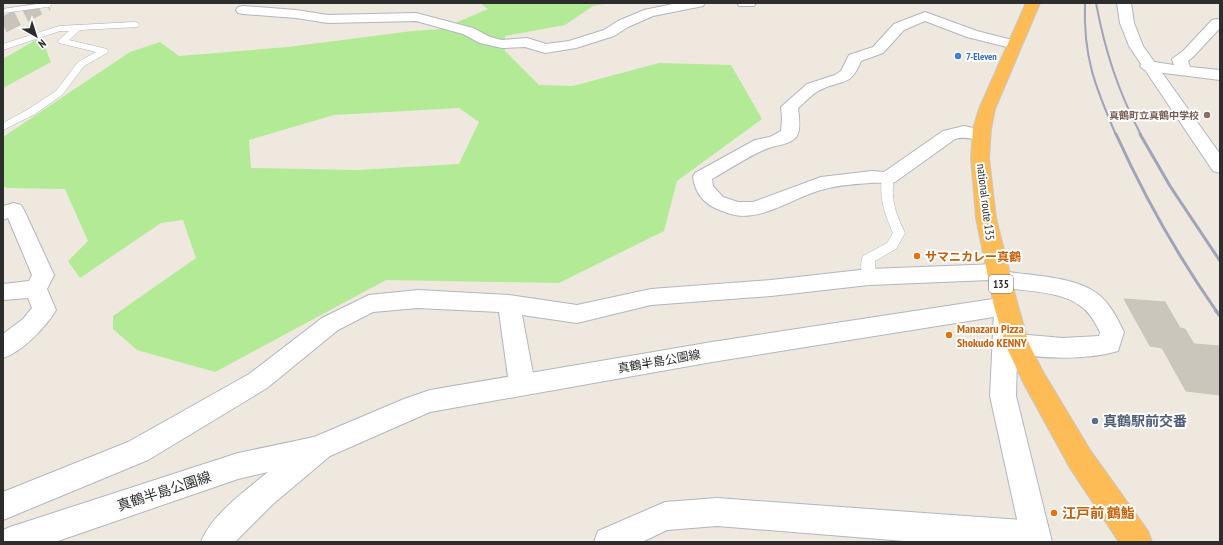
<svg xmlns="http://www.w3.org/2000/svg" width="1223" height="545" font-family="'PT Sans Narrow','Noto Sans JP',sans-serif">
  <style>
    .green { fill: #b2ea96; fill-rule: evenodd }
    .building { fill: #cbc6bc; stroke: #cbc4b7 }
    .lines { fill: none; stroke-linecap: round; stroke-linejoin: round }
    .trunk-tunnel { stroke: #c8c3bb; stroke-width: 16; stroke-dasharray: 16 8; stroke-linecap: butt }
    .service-casing { stroke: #b2b5c1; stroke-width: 1 }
    .minor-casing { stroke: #b2b5c1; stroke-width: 2 }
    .tertiary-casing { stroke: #b2b5c1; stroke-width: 2 }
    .secondary-casing { stroke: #b2b5c1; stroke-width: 2 }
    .trunk-casing { stroke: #c8c8c8; stroke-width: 2 }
    .service { fill: #fff; fill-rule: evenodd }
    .minor { fill: #fff; fill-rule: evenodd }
    .tertiary { fill: #fff; fill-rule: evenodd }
    .secondary { fill: #fff; fill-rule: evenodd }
    .trunk { fill: #febc57; fill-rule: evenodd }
    .rail-far2 { stroke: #a0a3b9; stroke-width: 2 }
    .rail-far1 { stroke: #a0a3b9; stroke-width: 3 }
    .rail { stroke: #a0a3b9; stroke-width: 3.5 }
    .shop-dot { fill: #3f7fe0; stroke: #fff; stroke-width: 1.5 }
    .education-dot { fill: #8d6e63; stroke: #fff; stroke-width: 1.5 }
    .food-dot { fill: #e8710a; stroke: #fff; stroke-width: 1.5 }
    .service-dot { fill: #5c6f8a; stroke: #fff; stroke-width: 1.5 }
    .labels { text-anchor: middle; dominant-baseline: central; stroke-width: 4; stroke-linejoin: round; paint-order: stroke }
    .far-shop-label { font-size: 10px; font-weight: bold; fill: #366cbe; stroke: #fff; text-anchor: start }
    .far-education-label { font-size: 10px; font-weight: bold; fill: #785e54; stroke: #fff; text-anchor: end }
    .shield { fill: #fff; stroke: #6c6c6c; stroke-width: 1 }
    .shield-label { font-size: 11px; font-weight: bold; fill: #2d2d2d }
    .street-label { font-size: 12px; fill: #2d2d2d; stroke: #fff }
    .food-label { font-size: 12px; font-weight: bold; fill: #c56008; stroke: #fff; text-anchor: start }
    .near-service-label { font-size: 14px; font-weight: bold; fill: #4e5e75; stroke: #fff; text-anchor: start }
    .near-street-label { font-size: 14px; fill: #2d2d2d; stroke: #fff }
    .near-food-label { font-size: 14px; font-weight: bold; fill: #c56008; stroke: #fff; text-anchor: start }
  </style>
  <rect width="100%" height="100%" fill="#efe8de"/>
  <!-- green -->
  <g class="green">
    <path d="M480 3H610L593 6 565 25 505 36V51L539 85 573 86 659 63 731 65 762 119 677 181 664 231 559 283 386 280 215 372 137 350 113 329V316L196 258 183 220 161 223 80 278 68 261 88 241 65 189 8 188 3 186V137L130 52 160 42 179 56 288 47 412 31 441 29 488 9ZM459 108 479 122 459 164 358 170 251 168 249 140 334 115Z"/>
    <polygon points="41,37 51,62 3,88 3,59"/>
  </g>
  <!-- building -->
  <polygon class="building" points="1124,299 1165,302 1180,328 1185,329 1194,344 1220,346 1220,395 1186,391 1162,348 1150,346"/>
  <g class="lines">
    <!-- trunk-tunnel -->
    <polyline class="trunk-tunnel" points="3,25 47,3"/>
    <defs>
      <g id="service">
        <polygon points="44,3 52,3 50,7 47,7 3,13 3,9"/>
        <polygon points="135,22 138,23 139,25 138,27 80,30 69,40 107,49 108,51 107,53 84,66 62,95 35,114 3,130 3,123 27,110 56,91 78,62 96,52 59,43 58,41 69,31 60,31 3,50 3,44 59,26"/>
        <path d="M888 175 892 176 894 178C890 198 896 215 905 233L896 249 875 261 876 277 874 280 869 282 864 280C861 275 860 262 863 256L887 243 893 233C885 215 879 198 882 178L884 176Z"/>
      </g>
      <g id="minor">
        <polygon points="678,3 705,3 703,6 653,16 628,27 614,36 576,48 545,53 525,47 502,48 480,43 463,34 416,21 328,23 296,18 243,14 238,13 236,10 238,7 243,6 296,10 328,15 416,13 473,28 490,37 502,40 527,38 546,44 569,41 604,30 618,21 644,10"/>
        <polygon points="737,3 756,3 754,6 739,6"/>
        <path d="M925 12 977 31 1020 42 1022 45 1020 48 1015 49 967 37 925 21 904 30 883 53 861 61C850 88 842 79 820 90 812 94 804 103 798 108 799 116 801 128 797 136 791 145 775 145 766 149 747 157 730 169 712 179L713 186 723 197 738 202H753L821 177 872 171 884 172 943 131 964 126 987 131 990 135 987 139C976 142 968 135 955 139L895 182C886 184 879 182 870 183 856 184 839 185 825 189 797 195 764 221 735 215 729 214 723 211 717 209 703 203 695 192 693 177L695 173 755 140 770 137 781 131 782 119 781 107 807 84 835 75 841 71 849 55 873 47 894 24Z"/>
        <polygon points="1217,19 1220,20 1220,28 1193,57 1188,61 1190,67 1220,70 1220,80 1148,71 1143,69 1140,66 1143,63 1148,61 1174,65 1172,59 1183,51 1212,20"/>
        <path d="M14 203 21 205 24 210 54 275 47 289 56 310C46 327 22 352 3 358V334L23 319 32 308 28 298 3 300V284L29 281 32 275 8 218 3 220V206Z"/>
        <path d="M998 264 1006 266 1009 272C1035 276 1073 277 1095 292 1109 301 1117 318 1124 332L1118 351C1088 360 1038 360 1008 351L1005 344 1008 337 1017 334 1063 338 1099 336 1100 332C1095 322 1089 311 1079 305 1061 291 1023 291 1000 287L992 285 990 280 869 285 771 296 651 305 577 323 522 315 535 384 531 392 522 395 513 392 509 384 499 312 418 308 373 312 338 330 267 388 148 460 3 520V492L128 442 249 374 322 318 369 295 418 290 509 295 577 305 651 289 771 280 869 269Z"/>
        <polygon points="717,498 1034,521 1045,525 1049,536 1047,542 917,542 717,526 667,530 642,542 594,542 598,531 665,502"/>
      </g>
      <polygon id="tertiary" points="1006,304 1014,307 1018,313 1016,396 1052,542 1022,542 990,396 994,313 998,307"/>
      <g id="secondary">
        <polygon points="1117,3 1131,3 1134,23 1143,46 1220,154 1220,173 1213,171 1129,46 1120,23"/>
        <path d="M1006 297 1014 300 1018 306 1014 312 1006 315 712 362 430 412 330 456 273 504 235 542H201C212 514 245 491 268 472L238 479 55 542H3V530L10 527 238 453 314 437 404 399 430 390 712 342Z"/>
      </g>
      <polygon id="trunk" points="1026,3 1040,3 995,109 991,129 989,158 996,218 1018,306 1029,344 1042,370 1090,450 1148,531 1152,542 1119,542 1070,468 1024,384 1005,344 994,306 976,218 971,158 973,129 979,109"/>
    </defs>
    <!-- service casing -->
    <use href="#service" class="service-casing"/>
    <!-- minor casing -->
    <use href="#minor" class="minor-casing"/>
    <!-- tertiary casing -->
    <use href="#tertiary" class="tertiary-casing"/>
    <!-- secondary casing -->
    <use href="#secondary" class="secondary-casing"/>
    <!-- trunk casing -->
    <use href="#trunk" class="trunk-casing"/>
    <!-- service -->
    <use href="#service" class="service"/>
    <!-- minor -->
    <use href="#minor" class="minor"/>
    <!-- tertiary -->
    <use href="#tertiary" class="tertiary"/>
    <!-- secondary -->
    <use href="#secondary" class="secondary"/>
    <!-- trunk -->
    <use href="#trunk" class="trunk"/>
    <!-- rail-far2 -->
    <g class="rail-far2">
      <path d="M1085 3C1083 57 1095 86 1116 135"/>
      <path d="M1096 3C1105 51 1118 91 1141 135"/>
    </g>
    <!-- rail-far1 -->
    <g class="rail-far1">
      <path d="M1116 134C1144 196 1177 255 1217 312"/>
      <polyline points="1140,134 1170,186 1220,261"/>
    </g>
    <!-- rail -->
    <polyline class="rail" points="1216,311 1220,316"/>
  </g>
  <!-- markers -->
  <circle class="shop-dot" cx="958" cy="56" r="4"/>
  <circle class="education-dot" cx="1207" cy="115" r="4"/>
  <g class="food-dot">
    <circle cx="917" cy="256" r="4"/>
    <circle cx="949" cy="335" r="4"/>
    <circle cx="1054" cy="513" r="4"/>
  </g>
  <circle class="service-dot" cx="1095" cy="421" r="4"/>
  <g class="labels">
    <!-- far-shop labels -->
    <g class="far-shop-label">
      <text x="966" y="56">7-Eleven</text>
    </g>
    <!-- far-education labels -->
    <g class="far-education-label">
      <text x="1199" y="115">真鶴町立真鶴中学校</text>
    </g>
    <!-- shield labels -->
    <rect class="shield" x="989" y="275" width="24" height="18" rx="3"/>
    <g class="shield-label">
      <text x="1001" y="284">135</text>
    </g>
    <!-- street labels -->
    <g class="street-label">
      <text transform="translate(986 202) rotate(83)">national route 135</text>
      <text transform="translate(659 361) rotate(-10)">真鶴半島公園線</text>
    </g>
    <!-- food labels -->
    <g class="food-label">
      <text x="925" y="256">サマニカレー真鶴</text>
      <text x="957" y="328">Manazaru Pizza<tspan x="957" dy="14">Shokudo KENNY</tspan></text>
    </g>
    <!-- near-service labels -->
    <g class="near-service-label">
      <text x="1103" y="421">真鶴駅前交番</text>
    </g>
    <!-- near-street labels -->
    <g class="near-street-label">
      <text transform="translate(164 491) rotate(-18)">真鶴半島公園線</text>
    </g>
    <!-- near-food labels -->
    <g class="near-food-label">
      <text x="1062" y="513">江戸前 鶴鮨</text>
    </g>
  </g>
  <!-- border -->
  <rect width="1223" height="545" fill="none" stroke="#2d2d2d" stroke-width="8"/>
  <!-- north arrow -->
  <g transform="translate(36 36) rotate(141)" stroke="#ffffff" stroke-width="3" paint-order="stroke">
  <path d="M0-3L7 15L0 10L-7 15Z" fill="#2d2d2d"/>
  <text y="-6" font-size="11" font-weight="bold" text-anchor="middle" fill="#2d2d2d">N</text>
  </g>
</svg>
